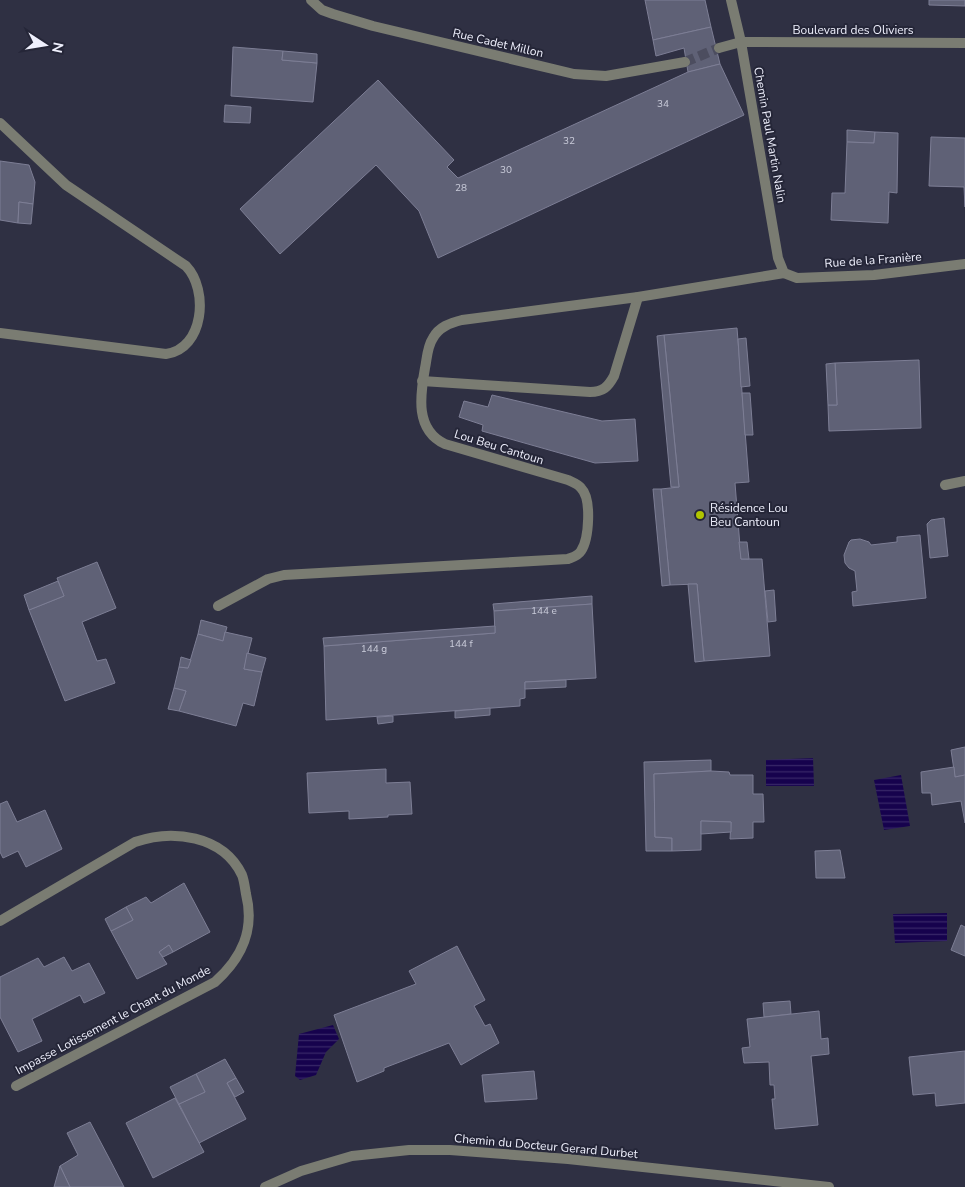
<svg xmlns="http://www.w3.org/2000/svg" width="965" height="1187" font-family="'Nunito Sans',sans-serif">
  <style>
    .water { fill: url(#water-rules) }
    .building { fill: #5f6176; stroke: #7d7e95 }
    .lines { fill: none; stroke-linecap: round; stroke-linejoin: round }
    .street-tunnel { stroke: #4c4d5f; stroke-width: 10; stroke-dasharray: 10 5; stroke-linecap: butt }
    .lane { stroke: #7a7c72; stroke-width: 10 }
    .street { stroke: #7a7c72; stroke-width: 10 }
    .poi-dot { fill: #b1c500; stroke: #252638; stroke-width: 2 }
    .labels { text-anchor: middle; dominant-baseline: central; stroke-width: 4; stroke-linejoin: round; paint-order: stroke }
    .number-label { font-size: 10px; fill: #caccda }
    .street-label { font-size: 12px; fill: #eeeffc; stroke: #252638 }
    .poi-label { font-size: 12px; fill: #eeeffc; stroke: #252638; text-anchor: start }
  </style>
  <defs>
    <pattern id="water-rules" width="6" height="5" patternUnits="userSpaceOnUse" patternTransform="scale(1.25)"><rect width="6" height="5" fill="#16024d"/><path d="M0 2.5h6" fill="none" stroke="#382768"/></pattern>
  </defs>
  <rect width="100%" height="100%" fill="#2f3043"/>
  <!-- water -->
  <g class="water">
    <polygon points="813,758 814,786 766,786 766,760"/>
    <polygon points="901,775 910,826 884,830 874,780"/>
    <polygon points="947,913 947,941 895,943 893,914"/>
    <polygon points="333,1025 339,1039 326,1052 316,1075 300,1080 295,1076 299,1034"/>
  </g>
  <!-- building -->
  <g class="building">
    <polygon points="645,0 705,0 711,27 653,40"/>
    <polygon points="929,0 965,0 965,6 929,5"/>
    <polygon points="711,27 720,64 688,72 684,48 656,56 653,40"/>
    <polygon points="233,47 283,51 282,60 317,63 313,102 231,96"/>
    <polygon points="283,51 317,54 317,63 282,60"/>
    <polygon points="720,64 744,115 438,258 419,211 376,165 280,254 240,209 378,80 454,160 447,167 458,178 688,72"/>
    <polygon points="225,105 251,107 250,123 224,122"/>
    <polygon points="847,130 875,132 874,143 847,142"/>
    <polygon points="875,132 898,133 897,193 889,192 888,223 831,220 832,193 845,193 847,142 874,143"/>
    <polygon points="931,137 965,138 965,207 964,187 929,186"/>
    <polygon points="0,161 29,165 35,182 33,204 19,202 18,223 0,220"/>
    <polygon points="19,202 33,204 31,224 18,223"/>
    <polygon points="737,328 749,482 735,483 741,559 762,559 770,656 704,661 697,584 670,585 661,489 679,487 664,335"/>
    <polygon points="664,335 679,487 671,487 657,336"/>
    <polygon points="746,338 750,386 741,387 738,339"/>
    <polygon points="919,360 921,428 829,431 828,405 837,405 835,363"/>
    <polygon points="835,363 837,405 828,405 826,364"/>
    <polygon points="742,393 750,393 753,435 745,435"/>
    <polygon points="492,395 602,421 635,419 638,461 595,463 482,431 483,425 459,417 464,401 488,407"/>
    <polygon points="653,489 661,489 670,585 662,586"/>
    <polygon points="944,518 948,556 930,558 927,524 931,520"/>
    <polygon points="920,535 926,598 853,606 852,592 857,591 855,571 849,568 845,563 844,555 849,542 851,540 860,539 869,542 871,545 897,542 897,537"/>
    <polygon points="739,542 747,542 749,559 741,559"/>
    <polygon points="97,562 116,608 82,622 97,661 106,659 115,683 65,701 29,610 64,596 57,578"/>
    <polygon points="58,581 64,596 29,610 24,595"/>
    <polygon points="688,584 697,584 704,661 695,662"/>
    <polygon points="774,590 776,621 768,622 765,591"/>
    <polygon points="592,596 592,604 494,611 493,604"/>
    <polygon points="592,604 596,678 525,682 525,698 520,699 520,706 326,720 324,646 495,633 494,611"/>
    <polygon points="201,620 227,627 223,641 198,634"/>
    <polygon points="495,626 495,633 324,646 323,638"/>
    <polygon points="225,632 252,638 244,669 262,672 254,706 243,703 236,726 179,711 186,691 174,688 179,667 188,668 198,634 223,641"/>
    <polygon points="247,653 266,658 262,672 244,669"/>
    <polygon points="181,657 191,660 188,668 179,667"/>
    <polygon points="566,680 566,687 525,689 525,682"/>
    <polygon points="174,688 186,691 179,711 168,709"/>
    <polygon points="490,708 490,715 455,718 455,711"/>
    <polygon points="393,716 393,722 378,724 377,717"/>
    <polygon points="965,747 965,775 955,777 951,750"/>
    <polygon points="711,760 711,771 654,774 655,837 672,838 672,851 646,851 644,762"/>
    <polygon points="954,767 955,777 965,775 965,823 961,801 932,805 931,793 922,793 921,772"/>
    <polygon points="386,769 386,783 410,782 412,814 388,815 388,817 349,819 349,811 309,813 307,773"/>
    <polygon points="711,771 729,772 730,775 753,775 753,794 763,794 764,822 753,822 753,838 730,839 731,822 701,821 701,850 672,851 672,838 655,837 654,774"/>
    <polygon points="7,801 17,822 45,810 62,849 26,867 18,851 3,858 0,852 0,804"/>
    <polygon points="701,821 731,822 731,832 701,834"/>
    <polygon points="840,850 845,878 816,878 815,851"/>
    <polygon points="184,883 210,932 173,952 169,945 159,952 167,964 137,979 111,931 133,920 126,907 146,897 151,903"/>
    <polygon points="126,907 133,920 111,931 105,919"/>
    <polygon points="961,925 965,927 965,956 951,950"/>
    <polygon points="169,945 173,952 163,957 159,952"/>
    <polygon points="457,946 485,1000 474,1006 485,1026 490,1024 499,1043 461,1065 449,1043 384,1068 384,1071 357,1082 334,1015 416,984 409,971"/>
    <polygon points="64,957 72,971 89,963 105,993 84,1003 80,995 32,1019 42,1041 18,1052 0,1017 0,977 38,958 44,967"/>
    <polygon points="790,1001 791,1014 764,1017 763,1003"/>
    <polygon points="819,1011 821,1039 828,1038 829,1054 811,1056 818,1125 775,1129 772,1099 775,1099 774,1085 770,1085 769,1062 744,1063 742,1048 750,1047 747,1019"/>
    <polygon points="965,1051 965,1103 936,1106 935,1093 913,1095 909,1057"/>
    <polygon points="225,1059 236,1078 227,1083 246,1119 199,1143 179,1104 205,1092 196,1074"/>
    <polygon points="534,1071 537,1099 485,1102 482,1075"/>
    <polygon points="196,1074 205,1092 179,1104 170,1087"/>
    <polygon points="236,1078 244,1092 235,1097 227,1083"/>
    <polygon points="175,1098 204,1152 153,1178 126,1123"/>
    <polygon points="90,1122 109,1158 124,1187 70,1187 60,1166 78,1155 67,1133"/>
    <polygon points="60,1166 70,1187 54,1187"/>
  </g>
  <g class="lines">
    <!-- street-tunnel -->
    <polyline class="street-tunnel" points="685,62 719,48"/>
    <!-- lane -->
    <g class="lane">
      <path d="M0 123 66 185 186 266C209 290 204 349 166 354L0 333"/>
      <path d="M422 381 590 392C603 392 608 387 614 376L638 297"/>
      <path d="M218 606 268 579 284 575 568 559C573 557 578 556 581 551 589 539 592 499 581 488 578 484 572 482 568 480L445 444C415 430 420 396 425 368 427 359 427 347 433 338 439 327 450 323 462 320L638 297 784 273"/>
    </g>
    <!-- street -->
    <g class="street">
      <polyline points="311,0 322,10 333,14 373,26 574,74 606,76 685,62"/>
      <polyline points="731,0 741,42 778,258 784,273 797,278 874,275 965,264"/>
      <polyline points="719,48 741,42 965,43"/>
      <polyline points="945,485 965,481"/>
      <path d="M0 921 135 842C172 829 223 835 242 875 244 880 245 888 246 894 255 930 242 958 215 982L16 1086"/>
      <polyline points="265,1187 301,1171 352,1156 409,1150 450,1150 568,1159 829,1187"/>
    </g>
  </g>
  <!-- markers -->
  <circle class="poi-dot" cx="700" cy="515" r="5"/>
  <g class="labels">
    <!-- number labels -->
    <g class="number-label">
      <text x="663" y="104">34</text>
      <text x="569" y="141">32</text>
      <text x="506" y="170">30</text>
      <text x="461" y="188">28</text>
      <text x="544" y="611">144 e</text>
      <text x="461" y="644">144 f</text>
      <text x="374" y="649">144 g</text>
    </g>
    <!-- street labels -->
    <g class="street-label">
      <text x="853" y="30">Boulevard des Oliviers</text>
      <text transform="translate(498 43) rotate(13)">Rue Cadet Millon</text>
      <text transform="translate(770 135) rotate(80)">Chemin Paul Martin Nalin</text>
      <text transform="translate(873 260) rotate(-4)">Rue de la Franière</text>
      <text transform="translate(499 447) rotate(17)">Lou Beu Cantoun</text>
      <text transform="translate(113 1020) rotate(-28)">Impasse Lotissement le Chant du Monde</text>
      <text transform="translate(546 1146) rotate(5)">Chemin du Docteur Gerard Durbet</text>
    </g>
    <!-- poi labels -->
    <g class="poi-label">
      <text x="710" y="508">Résidence Lou<tspan x="710" dy="14">Beu Cantoun</tspan></text>
    </g>
  </g>
  <!-- north arrow -->
  <g transform="translate(45 45) rotate(102)" stroke="#252638" stroke-width="4" paint-order="stroke">
  <path d="M0-4L9 19L0 12L-9 19Z" fill="#eeeffc"/>
  <text y="-8" font-size="14" font-weight="bold" text-anchor="middle" fill="#eeeffc">N</text>
  </g>
</svg>
